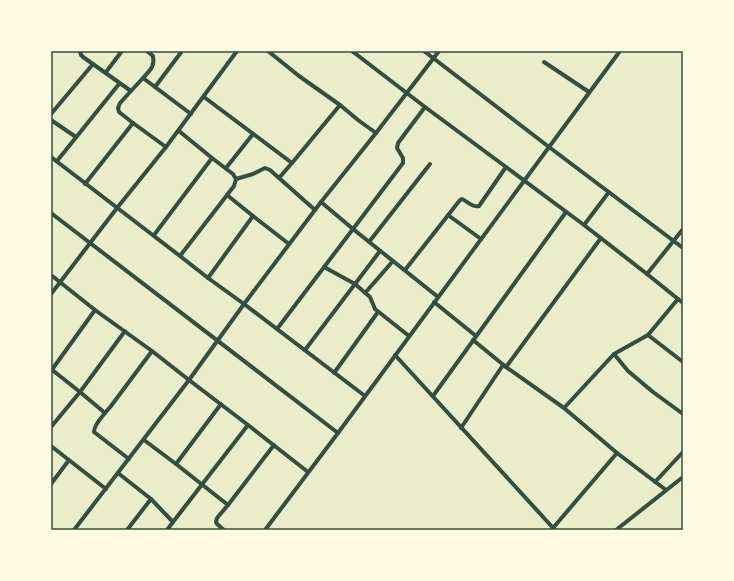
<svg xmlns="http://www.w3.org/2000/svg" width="734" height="581" font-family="'Space Grotesk',sans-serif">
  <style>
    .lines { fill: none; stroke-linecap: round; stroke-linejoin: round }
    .minor { stroke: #344e41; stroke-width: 4 }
    .neatline { fill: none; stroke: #344e41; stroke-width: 1.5 }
  </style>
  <rect width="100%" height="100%" fill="#e9edc9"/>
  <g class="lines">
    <!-- minor -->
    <g class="minor">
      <polyline points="80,51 81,55 83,57 131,91 143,78 191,114"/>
      <polyline points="352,51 425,107 506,167 584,225 647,274 683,303"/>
      <polyline points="424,51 549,147 683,248"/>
      <polyline points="544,62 589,92"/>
      <polyline points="106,72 122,51"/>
      <path d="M143 78C150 70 155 67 153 56L147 51"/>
      <polyline points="155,87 182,51"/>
      <polyline points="204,97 292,163 340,105 299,76 268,51"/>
      <polyline points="340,105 358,120 376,133"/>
      <polyline points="51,114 93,64"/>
      <polyline points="51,120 76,137"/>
      <polyline points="133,123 166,147"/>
      <polyline points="51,157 180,256"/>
      <polyline points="212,158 233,174 236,179 234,186 180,256 208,278 244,304 365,396"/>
      <polyline points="57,161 119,84"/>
      <polyline points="226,168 253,134"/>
      <polyline points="279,178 292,163"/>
      <polyline points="236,179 253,174 265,168 270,170 315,210"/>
      <polyline points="85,184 133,123 119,112 118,108 120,103 131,91"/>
      <polyline points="321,202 353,229 403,163 403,158 397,148 398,143 425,107"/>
      <polyline points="51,213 338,433"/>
      <polyline points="448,215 481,239"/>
      <polyline points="253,216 289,244"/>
      <polyline points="584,225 609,192"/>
      <polyline points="154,235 212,158 179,131"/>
      <polyline points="369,242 430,164"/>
      <polyline points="324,267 355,284 370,297 375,309 409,336"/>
      <path d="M405 270 460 200 462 199C467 201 473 208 479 206L506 167"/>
      <polyline points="647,274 683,229"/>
      <polyline points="51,275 95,310 152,351 189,380 248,425 308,472"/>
      <polyline points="208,278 253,216 227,195"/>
      <polyline points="365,293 393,261"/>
      <polyline points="51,294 117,208 166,147 237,51"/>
      <polyline points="434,302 476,336"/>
      <polyline points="277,329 353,229 438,297"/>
      <polyline points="648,335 683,362"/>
      <polyline points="473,340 506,367 564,408 614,354 648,335 678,299"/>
      <polyline points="305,350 380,251"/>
      <polyline points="614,354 628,371 653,392 683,414"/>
      <polyline points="395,355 555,530"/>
      <polyline points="506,367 601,238"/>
      <polyline points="51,369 80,392 105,413 111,406 152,351"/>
      <polyline points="51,371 95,310"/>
      <polyline points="334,373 378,312"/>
      <polyline points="433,396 566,212"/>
      <polyline points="564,408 617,453"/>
      <path d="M105 413C101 418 94 425 94 432L129 459"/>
      <polyline points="51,427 80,392 125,331"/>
      <polyline points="461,428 503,365"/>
      <polyline points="144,440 176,464 221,404"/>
      <polyline points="51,446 106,489"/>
      <polyline points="176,464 228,505 274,445"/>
      <polyline points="118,473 151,499 127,530"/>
      <polyline points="655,482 683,452"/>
      <polyline points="51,484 69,460"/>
      <polyline points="151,499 173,522 167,530"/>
      <polyline points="173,522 248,425"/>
      <polyline points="553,528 617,453 666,490"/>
      <polyline points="74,530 189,380 244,304 321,202 376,133 439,51"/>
      <polyline points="224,530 217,524 216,522 217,518 228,505"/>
      <polyline points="265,530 338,433 620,51"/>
      <polyline points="616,530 683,477"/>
    </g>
  </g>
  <!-- border -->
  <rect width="734" height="581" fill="none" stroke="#fefae0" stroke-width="104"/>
  <rect x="52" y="52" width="630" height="477" class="neatline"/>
</svg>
